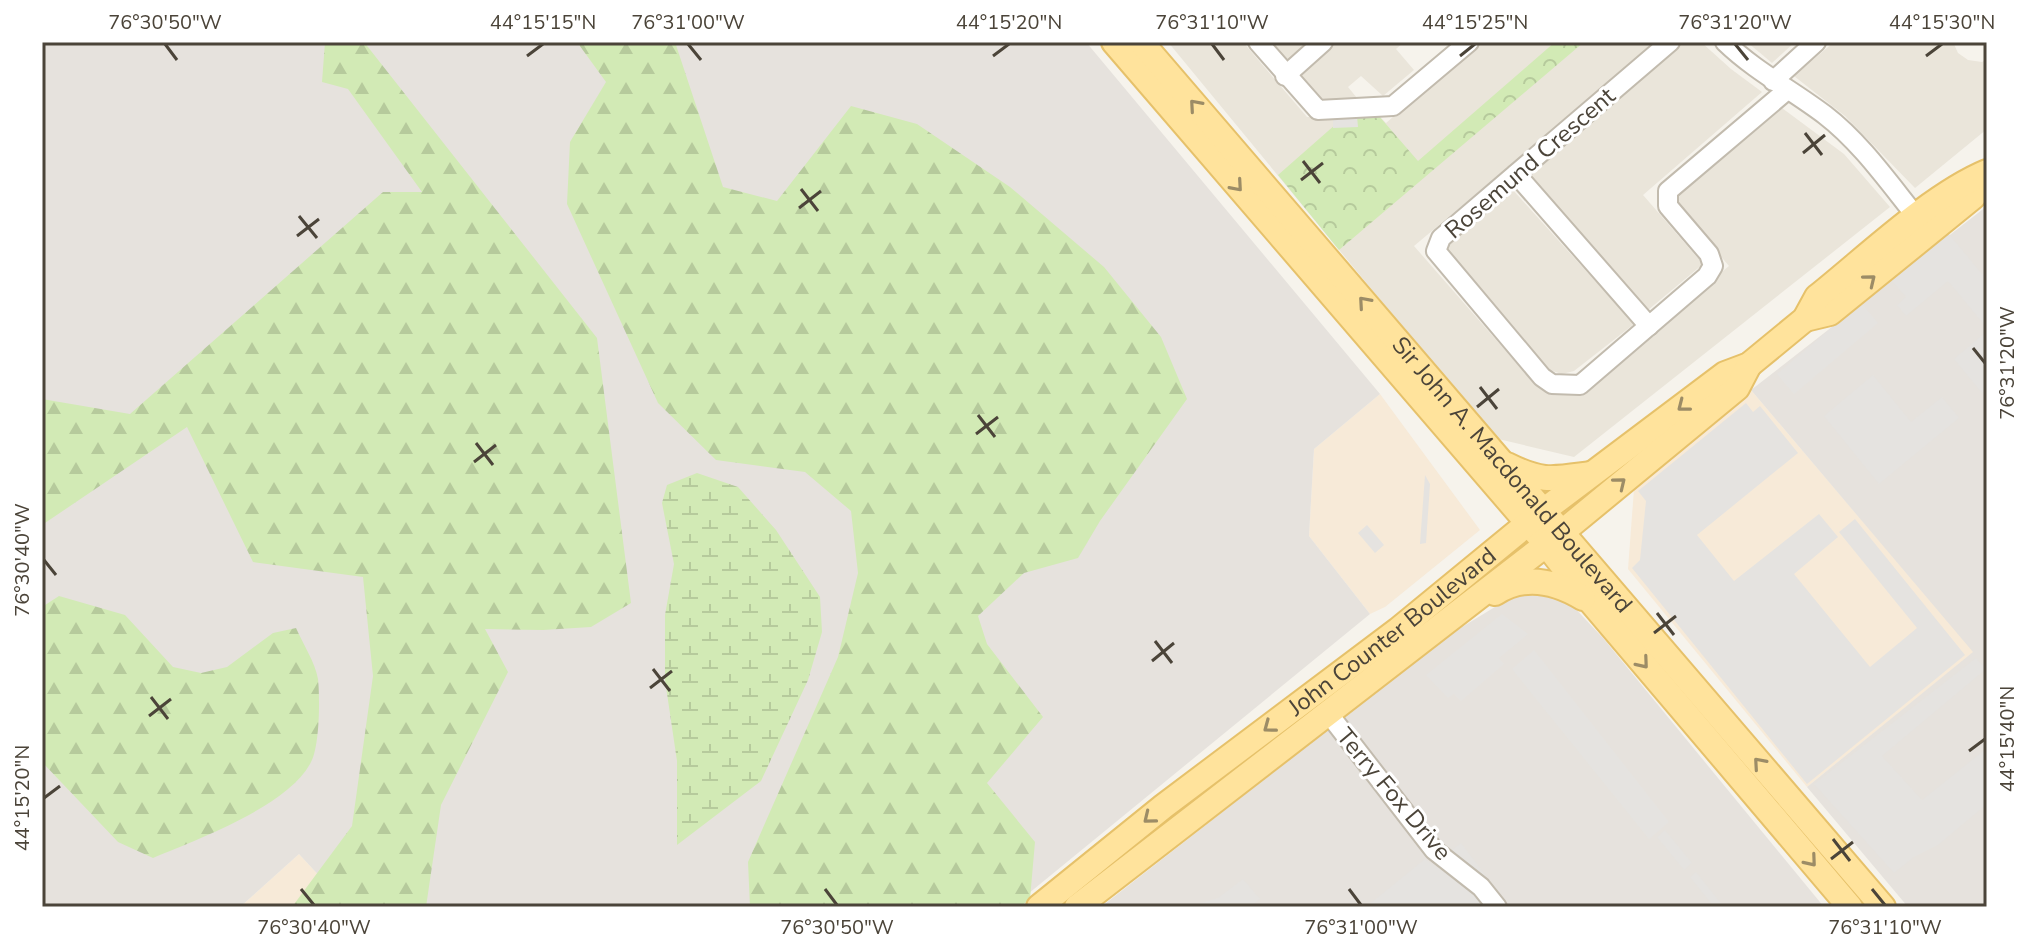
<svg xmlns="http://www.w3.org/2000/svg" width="2029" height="949" font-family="'Nunito Sans',sans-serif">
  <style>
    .residential { fill: #eae5da }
    .commercial { fill: #f7ead8 }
    .industrial { fill: #e6e2dd }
    .forest { fill: url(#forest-firs) }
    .wetland { fill: url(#wetland-marsh) }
    .park { fill: url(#park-crowns) }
    .parking { fill: #e5e3e0 }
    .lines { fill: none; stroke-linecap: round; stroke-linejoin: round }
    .minor-casing { stroke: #c2bbae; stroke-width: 22 }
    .major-casing { stroke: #e6c16a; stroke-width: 28 }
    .minor { stroke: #fff; stroke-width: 18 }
    .major { stroke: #ffe39c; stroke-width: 24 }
    .oneway { stroke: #9c8c66 }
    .ticks { fill: none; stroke: #4b4439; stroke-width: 3 }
    .labels { text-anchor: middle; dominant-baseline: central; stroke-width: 6; stroke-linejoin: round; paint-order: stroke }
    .street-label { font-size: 24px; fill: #4b4439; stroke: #fff }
    .neatline { fill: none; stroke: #4b4439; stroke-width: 3 }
    .ticks-label { font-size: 20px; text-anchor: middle; fill: #4b4439 }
  </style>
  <defs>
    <pattern id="forest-firs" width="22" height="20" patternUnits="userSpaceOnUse" patternTransform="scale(2)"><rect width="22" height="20" fill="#d2eab5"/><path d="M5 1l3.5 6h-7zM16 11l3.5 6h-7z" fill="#b6ca9c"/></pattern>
    <pattern id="wetland-marsh" width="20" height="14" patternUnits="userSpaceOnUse" patternTransform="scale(2)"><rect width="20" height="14" fill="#d2eab5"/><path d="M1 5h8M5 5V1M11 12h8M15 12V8" fill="none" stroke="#b6ca9c"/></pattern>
    <pattern id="park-crowns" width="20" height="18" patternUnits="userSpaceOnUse" patternTransform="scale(2)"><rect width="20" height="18" fill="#d2eab5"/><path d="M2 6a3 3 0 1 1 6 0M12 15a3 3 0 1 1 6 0" fill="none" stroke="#b6ca9c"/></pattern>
  </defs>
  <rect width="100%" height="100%" fill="#f6f3ec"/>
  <!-- residential -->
  <g class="residential">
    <polygon points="1168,42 1243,42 1307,117 1379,116 1386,123 1480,42 1657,42 1414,246 1533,382 1551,394 1576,393 1729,266 1671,198 1782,108 1844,154 1890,207 1574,457 1494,438"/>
    <polygon points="1264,42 1404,42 1396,49 1414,70 1383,96 1361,76 1348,87 1357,98 1342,102 1317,100"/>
    <polygon points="1676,42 1701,42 1731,69 1762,92 1643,195 1703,264 1648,310 1529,179 1530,166"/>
    <polygon points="1747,42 1795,42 1772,63"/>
    <polygon points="1834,42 1953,42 1958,53 1968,60 1982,62 1987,59 1987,129 1915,188 1845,116 1794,76"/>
    <polygon points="1512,189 1634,324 1574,371 1562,374 1546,369 1441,252"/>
  </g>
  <!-- commercial -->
  <g class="commercial">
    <polygon points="1751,390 1974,652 1807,787 1628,569 1634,489"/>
    <polygon points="1380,394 1480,530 1385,607 1370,614 1309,536 1314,449"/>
    <polygon points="299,854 348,907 240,907"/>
  </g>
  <!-- industrial -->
  <g class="industrial">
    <polygon points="42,42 1086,42 1380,394 1314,449 1309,536 1370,614 1012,907 348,907 299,854 240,907 42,907"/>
    <polygon points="1987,206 1987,907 1908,907 1807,787 1973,652 1751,390"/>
    <polygon points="1544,592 1570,603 1603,638 1824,907 1101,907 1449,635 1508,599"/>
  </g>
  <!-- forest -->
  <g class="forest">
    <polygon points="325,42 364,42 597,338 631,603 591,627 543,630 485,629 508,672 441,805 426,907 292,907 352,826 373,676 363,577 253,562 187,427 42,525 42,399 130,414 383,192 422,192 348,89 322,82"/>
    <polygon points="577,42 675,42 723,187 777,201 851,106 917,124 1010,187 1104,267 1161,337 1187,399 1100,521 1078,558 1024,573 978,616 987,644 1043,717 987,783 1035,842 1030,899 1020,907 750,907 748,862 838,657 858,573 851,511 805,472 716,460 658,403 567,204 570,142 606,82"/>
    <path d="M59 596 125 615 173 667 201 673 227 667 273 633 296 628C303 644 315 662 318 679 320 697 320 749 310 764 286 807 198 839 153 858L118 842 42 762V607Z"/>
  </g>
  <!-- wetland -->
  <polygon class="wetland" points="697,473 738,487 776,530 820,597 822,632 808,680 761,781 677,845 677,761 665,680 665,615 674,564 662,503 667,485"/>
  <!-- park -->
  <polygon class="park" points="1555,42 1584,42 1339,250 1278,175 1336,124 1333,118 1374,114 1379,116 1418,161"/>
  <!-- parking -->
  <g class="parking">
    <polygon points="1357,116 1358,127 1333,128 1333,118"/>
    <polygon points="1948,233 1987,280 1987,328 1948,281 1906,316 1897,305 1906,297 1891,280"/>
    <polygon points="1861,303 1878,323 1794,394 1777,374"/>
    <polygon points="1987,331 1987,389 1982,393 1954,359"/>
    <polygon points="1873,375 1911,422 1942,397 1959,418 1879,484 1824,416"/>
    <polygon points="1746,403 1753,412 1760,406 1798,453 1697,535 1734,581 1819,514 1838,537 1794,574 1870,667 1917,628 1839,532 1855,519 1965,655 1807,784 1632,568 1640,560 1646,501 1638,491"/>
    <polygon points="1425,475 1430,484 1426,543 1420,544"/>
    <polygon points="1367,525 1384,545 1375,553 1358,533"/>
    <polygon points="1502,614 1528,634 1499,658 1504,664 1461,701 1454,694 1448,698 1426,675"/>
    <polygon points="1534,650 1669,822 1649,839 1512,669"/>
    <polygon points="1976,658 1986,669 1882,756 1922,800 1987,748 1987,804 1938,845 1914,857 1894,873 1814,784"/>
    <polygon points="1665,830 1692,863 1684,870 1657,837"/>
    <polygon points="1461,843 1487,877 1474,886 1449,852"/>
    <polygon points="1425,859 1473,893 1484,907 1366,907"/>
    <polygon points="1696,872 1724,907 1714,907 1690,877"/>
    <polygon points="1243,879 1260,899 1250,907 1188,907 1218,898"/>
  </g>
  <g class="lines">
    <defs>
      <g id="minor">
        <polyline points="1258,42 1318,110 1393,106 1469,42"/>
        <polyline points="1670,42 1441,238 1436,251 1542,377 1552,384 1580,385 1707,276 1713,266 1709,254 1668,206 1668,191 1786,91"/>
        <path d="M1725 42C1755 71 1792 90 1825 115 1864 145 1893 189 1924 226"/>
        <polyline points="1285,76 1323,42"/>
        <polyline points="1773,81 1816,42"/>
        <polyline points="1516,174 1649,326"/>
        <polyline points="1328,713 1434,850 1481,887 1497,907"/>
      </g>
      <g id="major">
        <polyline points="1114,42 1546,544 1592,603 1850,907"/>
        <path id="s1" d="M1141 42 1883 907"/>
        <polyline points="1805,319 1830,313 1973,197 1987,178"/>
        <path d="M1507 465C1543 483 1553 479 1591 474"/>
        <path d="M1495 593C1524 574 1555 581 1583 598"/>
        <path id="s2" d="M1039 907 1164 806 1398 630 1543 511 1725 374 1749 365 1805 319 1817 297C1866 258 1930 196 1987 172"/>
        <polyline points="1077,907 1561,533 1737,388 1749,365"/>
      </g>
    </defs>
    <!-- minor casing -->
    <use href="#minor" class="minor-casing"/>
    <!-- major casing -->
    <use href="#major" class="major-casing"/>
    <!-- minor -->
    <use href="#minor" class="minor"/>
    <!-- major -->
    <use href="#major" class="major"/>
  </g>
  <!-- one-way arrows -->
  <defs><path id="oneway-chevron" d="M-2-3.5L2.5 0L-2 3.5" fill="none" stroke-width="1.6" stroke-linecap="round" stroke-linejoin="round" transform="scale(2)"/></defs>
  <g class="oneway">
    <use href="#oneway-chevron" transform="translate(1195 105) rotate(-131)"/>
    <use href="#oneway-chevron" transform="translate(1237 186) rotate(49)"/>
    <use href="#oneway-chevron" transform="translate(1870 280) rotate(-39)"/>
    <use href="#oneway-chevron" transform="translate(1364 302) rotate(-131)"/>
    <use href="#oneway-chevron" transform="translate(1683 406) rotate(142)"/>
    <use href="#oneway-chevron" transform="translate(1620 483) rotate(-39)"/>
    <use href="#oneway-chevron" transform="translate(1643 663) rotate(50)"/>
    <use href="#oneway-chevron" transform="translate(1269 727) rotate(143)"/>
    <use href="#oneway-chevron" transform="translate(1759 763) rotate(-131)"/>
    <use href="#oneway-chevron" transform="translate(1149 818) rotate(141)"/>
    <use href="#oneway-chevron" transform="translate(1811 861) rotate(50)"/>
  </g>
  <!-- ticks -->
  <path class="ticks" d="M165 44 177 60M688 44 701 60M1212 44 1224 60M1735 44 1748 60M527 56 543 44M993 56 1009 44M1460 56 1475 44M1926 56 1942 44M1805 133 1822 155M1803 153 1825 135M1303 161 1320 183M1301 180 1323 163M801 189 818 211M799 208 821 191M299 216 317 238M297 236 319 219M1973 348 1985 363M1480 387 1497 409M1477 407 1499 389M978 415 995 437M976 434 998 417M476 443 493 465M474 462 496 445M44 560 56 575M1657 613 1674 635M1654 633 1676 616M1155 641 1172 663M1152 661 1174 643M653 669 670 691M650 688 672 671M151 697 168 719M149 716 171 699M1969 751 1985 739M44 798 60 786M1833 839 1850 861M1831 859 1853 842M301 889 314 905M825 889 837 905M1349 889 1361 905M1872 889 1885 905"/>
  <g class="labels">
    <!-- street labels -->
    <g class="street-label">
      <text transform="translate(1530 163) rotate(-41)">Rosemund Crescent</text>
      <text stroke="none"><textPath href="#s1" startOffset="570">Sir John A. Macdonald Boulevard</textPath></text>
      <text stroke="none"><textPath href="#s2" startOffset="448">John Counter Boulevard</textPath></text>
      <text transform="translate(1394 794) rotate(50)">Terry Fox Drive</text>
    </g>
  </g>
  <!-- border -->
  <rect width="2029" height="949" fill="none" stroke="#ffffff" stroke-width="88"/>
  <rect x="44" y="44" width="1941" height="861" class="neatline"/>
  <g class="ticks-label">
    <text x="165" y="29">76°30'50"W</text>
    <text x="543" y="29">44°15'15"N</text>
    <text x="688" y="29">76°31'00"W</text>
    <text x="1009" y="29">44°15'20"N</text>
    <text x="1212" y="29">76°31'10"W</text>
    <text x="1475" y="29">44°15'25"N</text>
    <text x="1735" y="29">76°31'20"W</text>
    <text x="1942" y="29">44°15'30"N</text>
    <text transform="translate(2007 363) rotate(-90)" y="7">76°31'20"W</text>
    <text transform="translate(22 560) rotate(-90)" y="7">76°30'40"W</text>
    <text transform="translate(2007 739) rotate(-90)" y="7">44°15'40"N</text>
    <text transform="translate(22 798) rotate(-90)" y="7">44°15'20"N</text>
    <text x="314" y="934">76°30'40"W</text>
    <text x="837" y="934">76°30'50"W</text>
    <text x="1361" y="934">76°31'00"W</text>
    <text x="1885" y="934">76°31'10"W</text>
  </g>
</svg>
